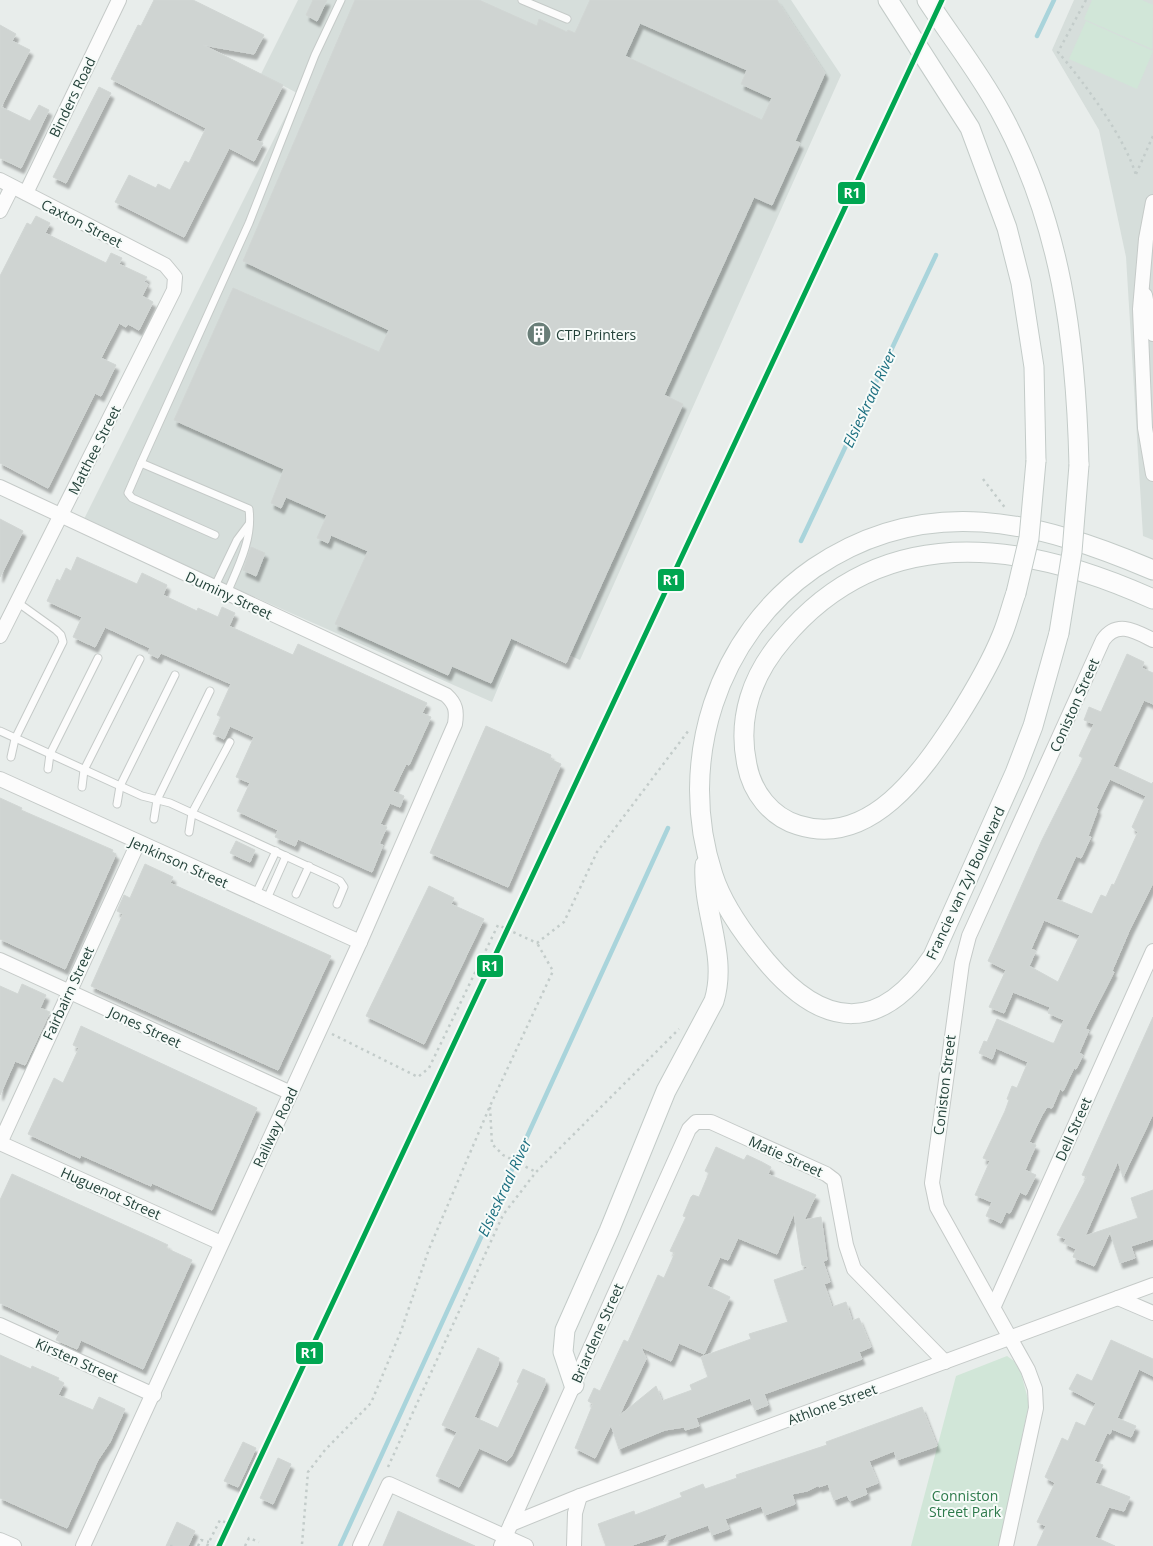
<svg xmlns="http://www.w3.org/2000/svg" width="1153" height="1546" font-family="'Open Sans',sans-serif">
  <style>
    .built { fill: #d6dedb }
    .green { fill: #d1e6d8 }
    .lines { fill: none; stroke-linecap: round; stroke-linejoin: round }
    .stream { stroke: #a9d4db; stroke-width: 4.5 }
    .building { fill: #cfd4d2; stroke: #d1d6d4; fill-rule: evenodd; filter: url(#shadow) }
    .service-casing { stroke: #c5cac8; stroke-width: 9 }
    .minor-casing { stroke: #c5cac8; stroke-width: 16 }
    .secondary-casing { stroke: #c3cbc8; stroke-width: 21 }
    .path { stroke: #c3ccca; stroke-width: 2.5; stroke-dasharray: 2.5 4; stroke-linecap: butt }
    .service { stroke: #fcfcfc; stroke-width: 7 }
    .minor { stroke: #fcfcfc; stroke-width: 14 }
    .secondary { stroke: #fcfcfc; stroke-width: 19 }
    .secondary-bridge-casing { stroke: #c3cbc8; stroke-width: 21; stroke-linecap: butt }
    .secondary-bridge { stroke: #fcfcfc; stroke-width: 19 }
    .rail-1-casing { stroke: #f7fbf9; stroke-width: 9 }
    .rail-1 { stroke: #00a651; stroke-width: 5 }
    .labels { text-anchor: middle; dominant-baseline: central; stroke-width: 4; stroke-linejoin: round; paint-order: stroke }
    .street-label { font-size: 14px; fill: #24423a; stroke: #f7fbf9 }
    .poi-label { font-size: 14px; fill: #24423a; stroke: #f7fbf9; text-anchor: start }
    .park-label { font-size: 14px; fill: #2d7a4b; stroke: #f7fbf9 }
    .water-label { font-size: 15px; font-style: italic; fill: #1c6f80; stroke: #f7fbf9 }
    .line-badge { stroke: #f7fbf9; stroke-width: 2 }
    .badge-label { font-size: 14px; text-anchor: middle; font-weight: bold; fill: #fff }
  </style>
  <defs>
    <filter id="shadow"><feDropShadow dx="3" dy="5.5" stdDeviation="1" flood-color="#0004"/></filter>
  </defs>
  <rect width="100%" height="100%" fill="#e8edeb"/>
  <!-- built -->
  <g class="built">
    <polygon points="298,0 791,0 841,75 580,660 521,633 492,702 83,521 297,93 261,74"/>
    <polygon points="1074,0 1153,0 1153,540 1143,536 1126,257 1099,130 1052,50"/>
  </g>
  <!-- green -->
  <g class="green">
    <polygon points="1092,0 1142,0 1153,5 1152,49 1084,19"/>
    <polygon points="1086,21 1153,51 1137,89 1069,59"/>
    <polygon points="1007,1356 1014,1361 1021,1373 1029,1403 999,1546 911,1546 956,1376"/>
  </g>
  <g class="lines">
    <!-- stream -->
    <g class="stream">
      <polyline points="1037,36 1054,0"/>
      <polyline points="801,541 936,255"/>
      <polyline points="340,1546 668,828"/>
    </g>
  </g>
  <!-- building -->
  <g class="building">
    <polygon points="154,0 193,0 264,35 254,54 203,45 283,85 256,140 263,143 254,161 229,148 184,237 115,202 129,175 156,188 158,184 170,190 185,161 189,163 206,128 111,79 138,25 141,26"/>
    <polygon points="313,0 327,0 317,21 306,15"/>
    <path d="M355 0H479L537 26 539 19 567 32 568 30 575 33 590 0H777L825 73 795 141 800 143 772 205 754 197 664 395 683 404 566 663 511 638 491 683 452 666 448 675 335 624 368 551 331 535 328 543 317 538 327 515 286 497 281 508 271 503 284 469 174 420 233 288 379 352 389 330 243 261ZM640 23 747 70 741 84 772 98 762 120 625 56Z"/>
    <polygon points="0,25 16,34 12,41 30,50 1,107 30,121 39,105 49,110 21,168 0,158"/>
    <polygon points="99,87 111,93 66,183 53,177"/>
    <polygon points="36,216 50,223 45,233 106,263 111,253 122,258 119,264 147,277 144,282 148,284 142,296 153,302 139,330 128,324 126,327 119,323 101,358 116,365 101,396 95,393 48,488 0,463 0,276 27,223 31,225"/>
    <polygon points="0,519 23,531 0,577"/>
    <polygon points="251,547 265,553 256,576 243,570"/>
    <polygon points="77,557 137,584 142,573 167,585 163,595 197,611 198,608 218,617 222,607 235,613 229,626 293,655 298,644 427,703 422,713 431,717 409,765 406,764 393,791 404,796 400,807 390,803 380,824 387,827 379,844 383,845 372,872 298,839 295,846 275,837 278,830 237,811 250,783 236,777 254,737 230,726 224,739 213,734 221,717 217,715 231,684 161,653 158,658 148,653 150,648 105,627 95,647 73,637 82,617 47,601 57,579 60,581 66,568 71,571"/>
    <path d="M1127 654 1144 662 1142 668 1153 673V704L1144 700 1113 766 1152 784 1153 782V883L1130 929 1112 971 1114 972 1085 1029 1089 1030 1079 1053 1083 1055 1076 1069 1074 1068 1063 1091 1060 1089 1052 1108 1047 1107 1042 1115 1029 1142 1036 1145 1025 1170 1036 1175 1026 1195 1020 1192 1010 1213 1006 1212 1001 1223 986 1216 992 1202 975 1195 990 1161 983 1158 1005 1111 1009 1100 1007 1099 1012 1086 1017 1088 1028 1062 996 1048 992 1059 979 1053 984 1041 987 1042 997 1019 1052 1043H1054L1064 1020 1048 1013 1050 1007 1013 992 1004 1013 989 1007 1006 970 988 961 1042 840 1083 758 1079 756 1094 724 1084 720 1089 707 1101 712ZM1110 779 1146 796 1132 827 1138 832 1114 885 1112 884 1106 897 1101 895 1092 914 1056 899 1076 856 1081 858 1091 837 1088 836 1098 809 1096 808ZM1044 920 1080 935 1058 982 1029 966 1036 951 1031 949Z"/>
    <polygon points="486,726 551,755 550,759 561,764 508,887 430,853"/>
    <polygon points="0,798 22,808 21,810 113,850 112,852 116,854 65,969 0,939"/>
    <polygon points="236,841 255,850 250,862 230,853"/>
    <polygon points="145,864 173,877 170,883 331,956 278,1070 91,986 123,914 117,911 124,895 130,898"/>
    <polygon points="429,886 454,898 451,904 484,919 424,1044 366,1016"/>
    <polygon points="22,984 46,995 40,1008 50,1012 25,1065 15,1061 0,1095 0,986 18,994"/>
    <polygon points="1153,1017 1153,1114 1123,1177 1118,1161 1085,1236 1138,1218 1131,1198 1153,1190 1153,1239 1131,1246 1135,1258 1120,1263 1110,1232 1094,1266 1073,1257 1076,1249 1064,1243 1066,1239 1057,1235 1087,1177 1082,1175"/>
    <polygon points="81,1026 257,1108 212,1210 152,1183 151,1186 81,1155 80,1158 28,1134 54,1078 63,1083 79,1048 73,1045"/>
    <path d="M716 1147 744 1160 747 1155 762 1162 771 1167 768 1174 816 1195 804 1220 821 1217 827 1260 823 1261 830 1282 824 1284 832 1307 846 1302 852 1321 859 1318 871 1347 859 1352 862 1359 764 1394 768 1405 755 1410 750 1398 696 1418 699 1426 685 1430 684 1427 665 1430 619 1449 611 1425 595 1458 575 1448 593 1404 588 1401 594 1388 600 1391 624 1340 628 1342 658 1275 664 1278 675 1253 670 1251 686 1217 683 1216 691 1197 693 1195 699 1197 709 1173 705 1171ZM794 1213 802 1265 809 1268 774 1280 788 1322 749 1334 751 1339 701 1357 708 1377 690 1385 692 1390 662 1401 656 1386 619 1416 646 1359 641 1347 671 1361 679 1343 704 1354 730 1297 707 1286 720 1257 728 1260 738 1238 777 1254Z"/>
    <polygon points="12,1174 153,1238 168,1245 166,1248 192,1260 143,1369 81,1340 77,1349 56,1340 60,1331 0,1303 0,1200"/>
    <polygon points="1111,1340 1153,1359 1153,1376 1139,1369 1117,1418 1136,1426 1131,1437 1112,1429 1110,1434 1107,1433 1094,1461 1103,1465 1095,1483 1130,1497 1124,1511 1109,1507 1095,1537 1115,1546 1037,1546 1046,1526 1037,1522 1055,1483 1045,1477 1062,1438 1068,1441 1076,1422 1085,1426 1096,1403 1069,1389 1077,1374 1092,1381"/>
    <polygon points="478,1348 499,1358 498,1365 474,1417 498,1428 519,1383 517,1382 523,1369 545,1379 545,1385 511,1457 507,1461 479,1448 459,1487 436,1476 457,1432 442,1425"/>
    <polygon points="0,1355 31,1369 32,1366 59,1378 58,1380 64,1383 58,1395 93,1410 99,1397 125,1409 110,1442 98,1460 67,1528 0,1498"/>
    <polygon points="922,1407 937,1446 897,1460 894,1451 869,1461 878,1483 865,1488 867,1494 850,1501 847,1495 834,1500 828,1484 819,1487 819,1485 807,1491 792,1494 795,1504 765,1515 761,1506 725,1519 729,1529 712,1535 708,1525 664,1541 668,1533 630,1546 606,1546 598,1524 634,1511 635,1515 682,1497 680,1493 703,1484 705,1489 737,1478 736,1475 827,1445 826,1442"/>
    <polygon points="243,1442 256,1448 238,1487 224,1481"/>
    <polygon points="278,1458 291,1464 273,1504 260,1498"/>
    <polygon points="398,1511 439,1530 475,1546 383,1546"/>
    <polygon points="177,1522 195,1531 188,1546 166,1546"/>
  </g>
  <g class="lines">
    <defs>
      <g id="service">
        <polyline points="522,0 567,19"/>
        <polyline points="141,463 128,493 132,498 215,535"/>
        <polyline points="214,588 237,540 249,524"/>
        <path d="M227 593C238 567 253 539 249 509L141 463 249 223 315 55 341 0"/>
        <polyline points="0,731 142,796 170,803 340,881 344,887 337,904"/>
        <polyline points="11,757 15,739 63,642 61,635 56,630 17,602"/>
        <polyline points="48,769 50,754 98,658"/>
        <polyline points="82,787 84,770 140,659"/>
        <polyline points="117,804 120,786 175,675"/>
        <polyline points="154,819 157,800 210,691"/>
        <polyline points="189,832 192,813 230,742"/>
        <polyline points="296,894 309,866"/>
        <polyline points="255,896 276,851"/>
        <polyline points="266,901 286,856"/>
      </g>
      <g id="minor">
        <polyline points="0,180 165,265 175,277 174,290 167,304 0,636"/>
        <polyline points="26,193 119,0"/>
        <polyline points="1153,202 1146,239 1140,309 1145,428 1153,474"/>
        <polyline points="0,211 12,187"/>
        <polyline points="1145,295 1153,334"/>
        <path d="M0 487 446 695C456 704 457 711 455 724L360 942 83 1546"/>
        <polyline points="0,779 360,942"/>
        <polyline points="0,960 291,1093"/>
        <polyline points="0,1143 138,843"/>
        <polyline points="0,1143 221,1243"/>
        <polyline points="1118,1298 1153,1313"/>
        <polyline points="994,1306 1153,951"/>
        <polyline points="0,1325 154,1395"/>
        <polyline points="511,1524 580,1496 1153,1285"/>
        <polyline points="0,1540 14,1546"/>
        <polyline points="360,1546 389,1484 526,1546"/>
        <polyline points="501,1546 689,1129 696,1122 711,1122 826,1174 834,1180 846,1245 854,1269 945,1362"/>
        <polyline points="574,1546 575,1513 580,1496"/>
        <path d="M1006 1546 1036 1408 1035 1389 1028 1370 937 1207 932 1183 962 963 969 936 1103 640C1117 620 1135 631 1153 640"/>
      </g>
      <g id="secondary">
        <polyline points="888,0 970,128 1007,228 1021,283 1034,367 1036,461"/>
        <path d="M927 0C951 37 979 72 1000 111 1061 222 1076 340 1079 465"/>
        <path d="M1016 593C1011 607 1008 621 1002 635 990 665 973 693 956 720 922 772 870 848 798 825 771 817 752 792 747 765 737 718 752 675 783 639 883 519 1025 541 1153 599"/>
        <path d="M1059 633 1033 726 1015 773 933 956C881 1034 824 1030 766 961 745 936 723 906 713 875 676 762 717 635 814 568 926 492 1038 521 1153 570"/>
        <path d="M574 1385 563 1352 565 1330 609 1231 666 1091 714 1001C728 955 702 912 705 865"/>
      </g>
    </defs>
    <!-- service casing -->
    <use href="#service" class="service-casing"/>
    <!-- minor casing -->
    <use href="#minor" class="minor-casing"/>
    <!-- secondary casing -->
    <use href="#secondary" class="secondary-casing"/>
    <!-- path -->
    <g class="path">
      <path d="M1086 0 1058 52C1084 82 1125 138 1136 175"/>
      <polyline points="1136,174 1153,136"/>
      <polyline points="983,479 1006,509"/>
      <polyline points="332,1034 418,1077 429,1068 498,925 537,943 564,922 597,852 689,730"/>
      <polyline points="490,1107 492,1144 503,1155 536,1172"/>
      <polyline points="388,1467 503,1215 536,1172 679,1029"/>
      <polyline points="302,1544 308,1472 325,1450 371,1403 401,1331 429,1249 490,1106 553,971 537,943"/>
      <polyline points="170,1546 174,1546"/>
      <polyline points="198,1546 201,1540 209,1542"/>
      <polyline points="207,1546 220,1520 227,1523"/>
      <polyline points="245,1546 249,1538 259,1542"/>
    </g>
    <!-- service -->
    <use href="#service" class="service"/>
    <!-- minor -->
    <use href="#minor" class="minor"/>
    <!-- secondary -->
    <use href="#secondary" class="secondary"/>
    <defs>
      <g id="secondary-bridge">
        <polyline points="1016,593 1029,538 1036,461"/>
        <polyline points="1059,633 1072,552 1079,465"/>
      </g>
    </defs>
    <!-- secondary-bridge casing -->
    <use href="#secondary-bridge" class="secondary-bridge-casing"/>
    <!-- secondary-bridge -->
    <use href="#secondary-bridge" class="secondary-bridge"/>
    <defs>
      <polyline id="rail-1" points="219,1546 942,0"/>
    </defs>
    <!-- rail-1 casing -->
    <use href="#rail-1" class="rail-1-casing"/>
    <!-- rail-1 -->
    <use href="#rail-1" class="rail-1"/>
  </g>
  <!-- icons -->
  <defs>
    <symbol id="building-disc" viewBox="-11 -11 22 22"><circle r="9.5" fill="#697e78" stroke="#f7fbf9"/><path d="M-4-6H4V6H1V3H-1V6H-4ZM-2.5-4.3h1.7v1.8h-1.7ZM.8-4.3h1.7v1.8H.8ZM-2.5-1h1.7V.8h-1.7ZM.8-1h1.7V.8H.8Z" fill="#fff"/></symbol>
  </defs>
  <g fill-rule="evenodd">
    <use href="#building-disc" x="525" y="320" width="28" height="28"/>
  </g>
  <g class="labels">
    <!-- street labels -->
    <g class="street-label">
      <text transform="translate(72 97) rotate(-64)">Binders Road</text>
      <text transform="translate(82 223) rotate(27)">Caxton Street</text>
      <text transform="translate(94 450) rotate(-63)">Matthee Street</text>
      <text transform="translate(229 595) rotate(25)">Duminy Street</text>
      <text transform="translate(1074 705) rotate(-66)">Coniston Street</text>
      <text transform="translate(179 862) rotate(24)">Jenkinson Street</text>
      <text transform="translate(965 883) rotate(-65)">Francie van Zyl Boulevard</text>
      <text transform="translate(68 993) rotate(-65)">Fairbairn Street</text>
      <text transform="translate(145 1027) rotate(25)">Jones Street</text>
      <text transform="translate(944 1085) rotate(-83)">Coniston Street</text>
      <text transform="translate(275 1127) rotate(-65)">Railway Road</text>
      <text transform="translate(1073 1129) rotate(-66)">Dell Street</text>
      <text transform="translate(786 1156) rotate(24)">Matie Street</text>
      <text transform="translate(111 1193) rotate(24)">Huguenot Street</text>
      <text transform="translate(597 1333) rotate(-66)">Briardene Street</text>
      <text transform="translate(77 1360) rotate(24)">Kirsten Street</text>
      <text transform="translate(832 1404) rotate(-20)">Athlone Street</text>
    </g>
    <!-- poi labels -->
    <g class="poi-label">
      <text x="556" y="334">CTP Printers</text>
    </g>
    <!-- park labels -->
    <g class="park-label">
      <text x="965" y="1495">Conniston<tspan x="965" dy="16">Street Park</tspan></text>
    </g>
    <!-- water labels -->
    <g class="water-label">
      <text transform="translate(869 398) rotate(-65)">Elsieskraal River</text>
      <text transform="translate(504 1187) rotate(-65)">Elsieskraal River</text>
    </g>
  </g>
  <g class="line-badge">
    <rect x="837" y="181" width="29" height="24" rx="5" fill="#00a651"/>
    <rect x="657" y="568" width="28" height="24" rx="5" fill="#00a651"/>
    <rect x="476" y="954" width="28" height="24" rx="5" fill="#00a651"/>
    <rect x="295" y="1341" width="29" height="24" rx="5" fill="#00a651"/>
  </g>
  <g class="badge-label">
    <text x="852" y="198">R1</text>
    <text x="671" y="585">R1</text>
    <text x="490" y="971">R1</text>
    <text x="309" y="1358">R1</text>
  </g>
</svg>
